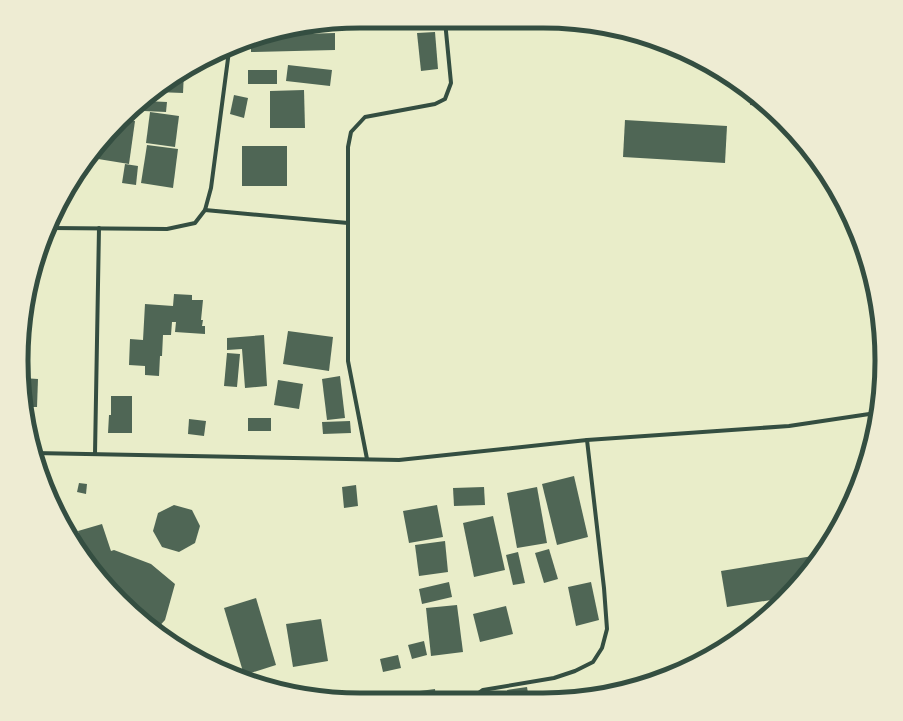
<svg xmlns="http://www.w3.org/2000/svg" width="903" height="721" font-family="Poppins,sans-serif">
  <style>
    .building { fill: #4f6655 }
    .lines { fill: none; stroke-linecap: round; stroke-linejoin: round }
    .minor { stroke: #344e41; stroke-width: 4 }
    .rim { fill: none; stroke: #344e41; stroke-width: 5 }
  </style>
  <rect width="100%" height="100%" fill="#e9edc9"/>
  <!-- building -->
  <g class="building">
    <polygon points="435,32 438,69 421,71 417,33"/>
    <polygon points="335,33 335,50 251,52 251,42 267,35"/>
    <polygon points="288,65 332,70 330,86 286,81"/>
    <rect x="248" y="70" width="29" height="14"/>
    <polygon points="184,72 183,93 157,92"/>
    <polygon points="304,90 305,128 270,128 270,91"/>
    <polygon points="751,94 766,105 768,107 750,105"/>
    <polygon points="234,95 248,98 244,118 230,114"/>
    <polygon points="146,101 167,102 166,112 144,111 144,102"/>
    <polygon points="150,112 179,116 175,147 146,143"/>
    <polygon points="122,119 135,121 129,164 92,158"/>
    <polygon points="625,120 727,126 725,163 623,157"/>
    <polygon points="147,145 178,149 173,188 141,183"/>
    <rect x="242" y="146" width="45" height="40"/>
    <polygon points="125,164 138,166 136,185 122,183"/>
    <polygon points="174,294 192,295 192,300 203,300 201,320 203,320 202,326 205,326 205,334 175,332 176,322 172,322 171,335 163,335 162,356 160,356 159,376 145,375 145,366 129,365 130,339 143,340 145,304 173,306"/>
    <polygon points="288,331 333,337 329,371 283,364"/>
    <polygon points="264,335 267,386 245,388 242,349 227,350 227,338"/>
    <polygon points="24,340 25,340 23,376 21,360"/>
    <polygon points="227,353 240,354 237,387 224,386"/>
    <polygon points="340,376 345,418 327,420 322,379"/>
    <polygon points="23,378 38,379 37,407 27,407"/>
    <polygon points="278,380 303,384 299,409 274,405"/>
    <polygon points="111,396 132,396 132,433 108,433 109,415 111,415"/>
    <rect x="248" y="418" width="23" height="13"/>
    <polygon points="189,419 206,421 204,436 188,434"/>
    <polygon points="350,421 351,433 323,434 322,422"/>
    <polygon points="574,476 588,537 557,545 542,484"/>
    <polygon points="79,483 87,484 86,494 77,492"/>
    <polygon points="356,485 358,506 344,508 342,487"/>
    <polygon points="484,487 485,505 454,506 453,488"/>
    <polygon points="537,487 547,543 517,548 507,493"/>
    <polygon points="174,505 192,510 200,526 195,543 179,552 162,547 153,531 158,513"/>
    <polygon points="437,505 443,537 409,543 403,511"/>
    <polygon points="493,516 505,570 474,577 463,523"/>
    <polygon points="102,524 111,551 114,550 151,564 175,584 165,620 155,631 105,584 87,560 78,531"/>
    <polygon points="445,541 448,572 419,576 415,545"/>
    <polygon points="549,549 558,579 544,583 535,553"/>
    <polygon points="518,552 525,583 513,585 506,555"/>
    <polygon points="819,555 812,567 783,598 727,607 721,571"/>
    <polygon points="449,582 452,597 422,604 419,589"/>
    <polygon points="591,582 599,620 576,626 568,587"/>
    <polygon points="256,598 276,665 244,675 224,608"/>
    <polygon points="457,605 463,652 431,656 426,608"/>
    <polygon points="506,606 513,634 480,642 473,614"/>
    <polygon points="321,619 328,661 293,667 286,624"/>
    <polygon points="424,641 427,655 412,659 408,645"/>
    <polygon points="398,655 401,668 383,672 380,659"/>
    <polygon points="527,687 529,699 509,699 507,690"/>
    <polygon points="609,687 611,692 575,698 575,697"/>
    <polygon points="435,689 436,700 366,700 366,698"/>
  </g>
  <g class="lines">
    <!-- minor -->
    <g class="minor">
      <polyline points="205,210 348,223"/>
      <polyline points="51,228 167,229 195,223 205,210 211,188 229,51"/>
      <polyline points="34,453 399,460 587,440 789,426 876,413"/>
      <polyline points="95,454 99,228"/>
      <polyline points="367,459 348,361 348,147 351,132 365,117 435,104 445,99 451,83 445,21"/>
      <polyline points="469,700 483,690 554,678 575,671 593,662 602,648 607,629 604,588 587,440"/>
    </g>
  </g>
  <!-- crop -->
  <path d="M0 0H903V721H0ZM360 28H543A332 332 0 0 1 875 360V361A332 332 0 0 1 543 693H360A332 332 0 0 1 28 361V360A332 332 0 0 1 360 28Z" fill="#eeecd3" fill-rule="evenodd"/>
  <path class="rim" d="M360 28H543A332 332 0 0 1 875 360V361A332 332 0 0 1 543 693H360A332 332 0 0 1 28 361V360A332 332 0 0 1 360 28Z"/>
</svg>
